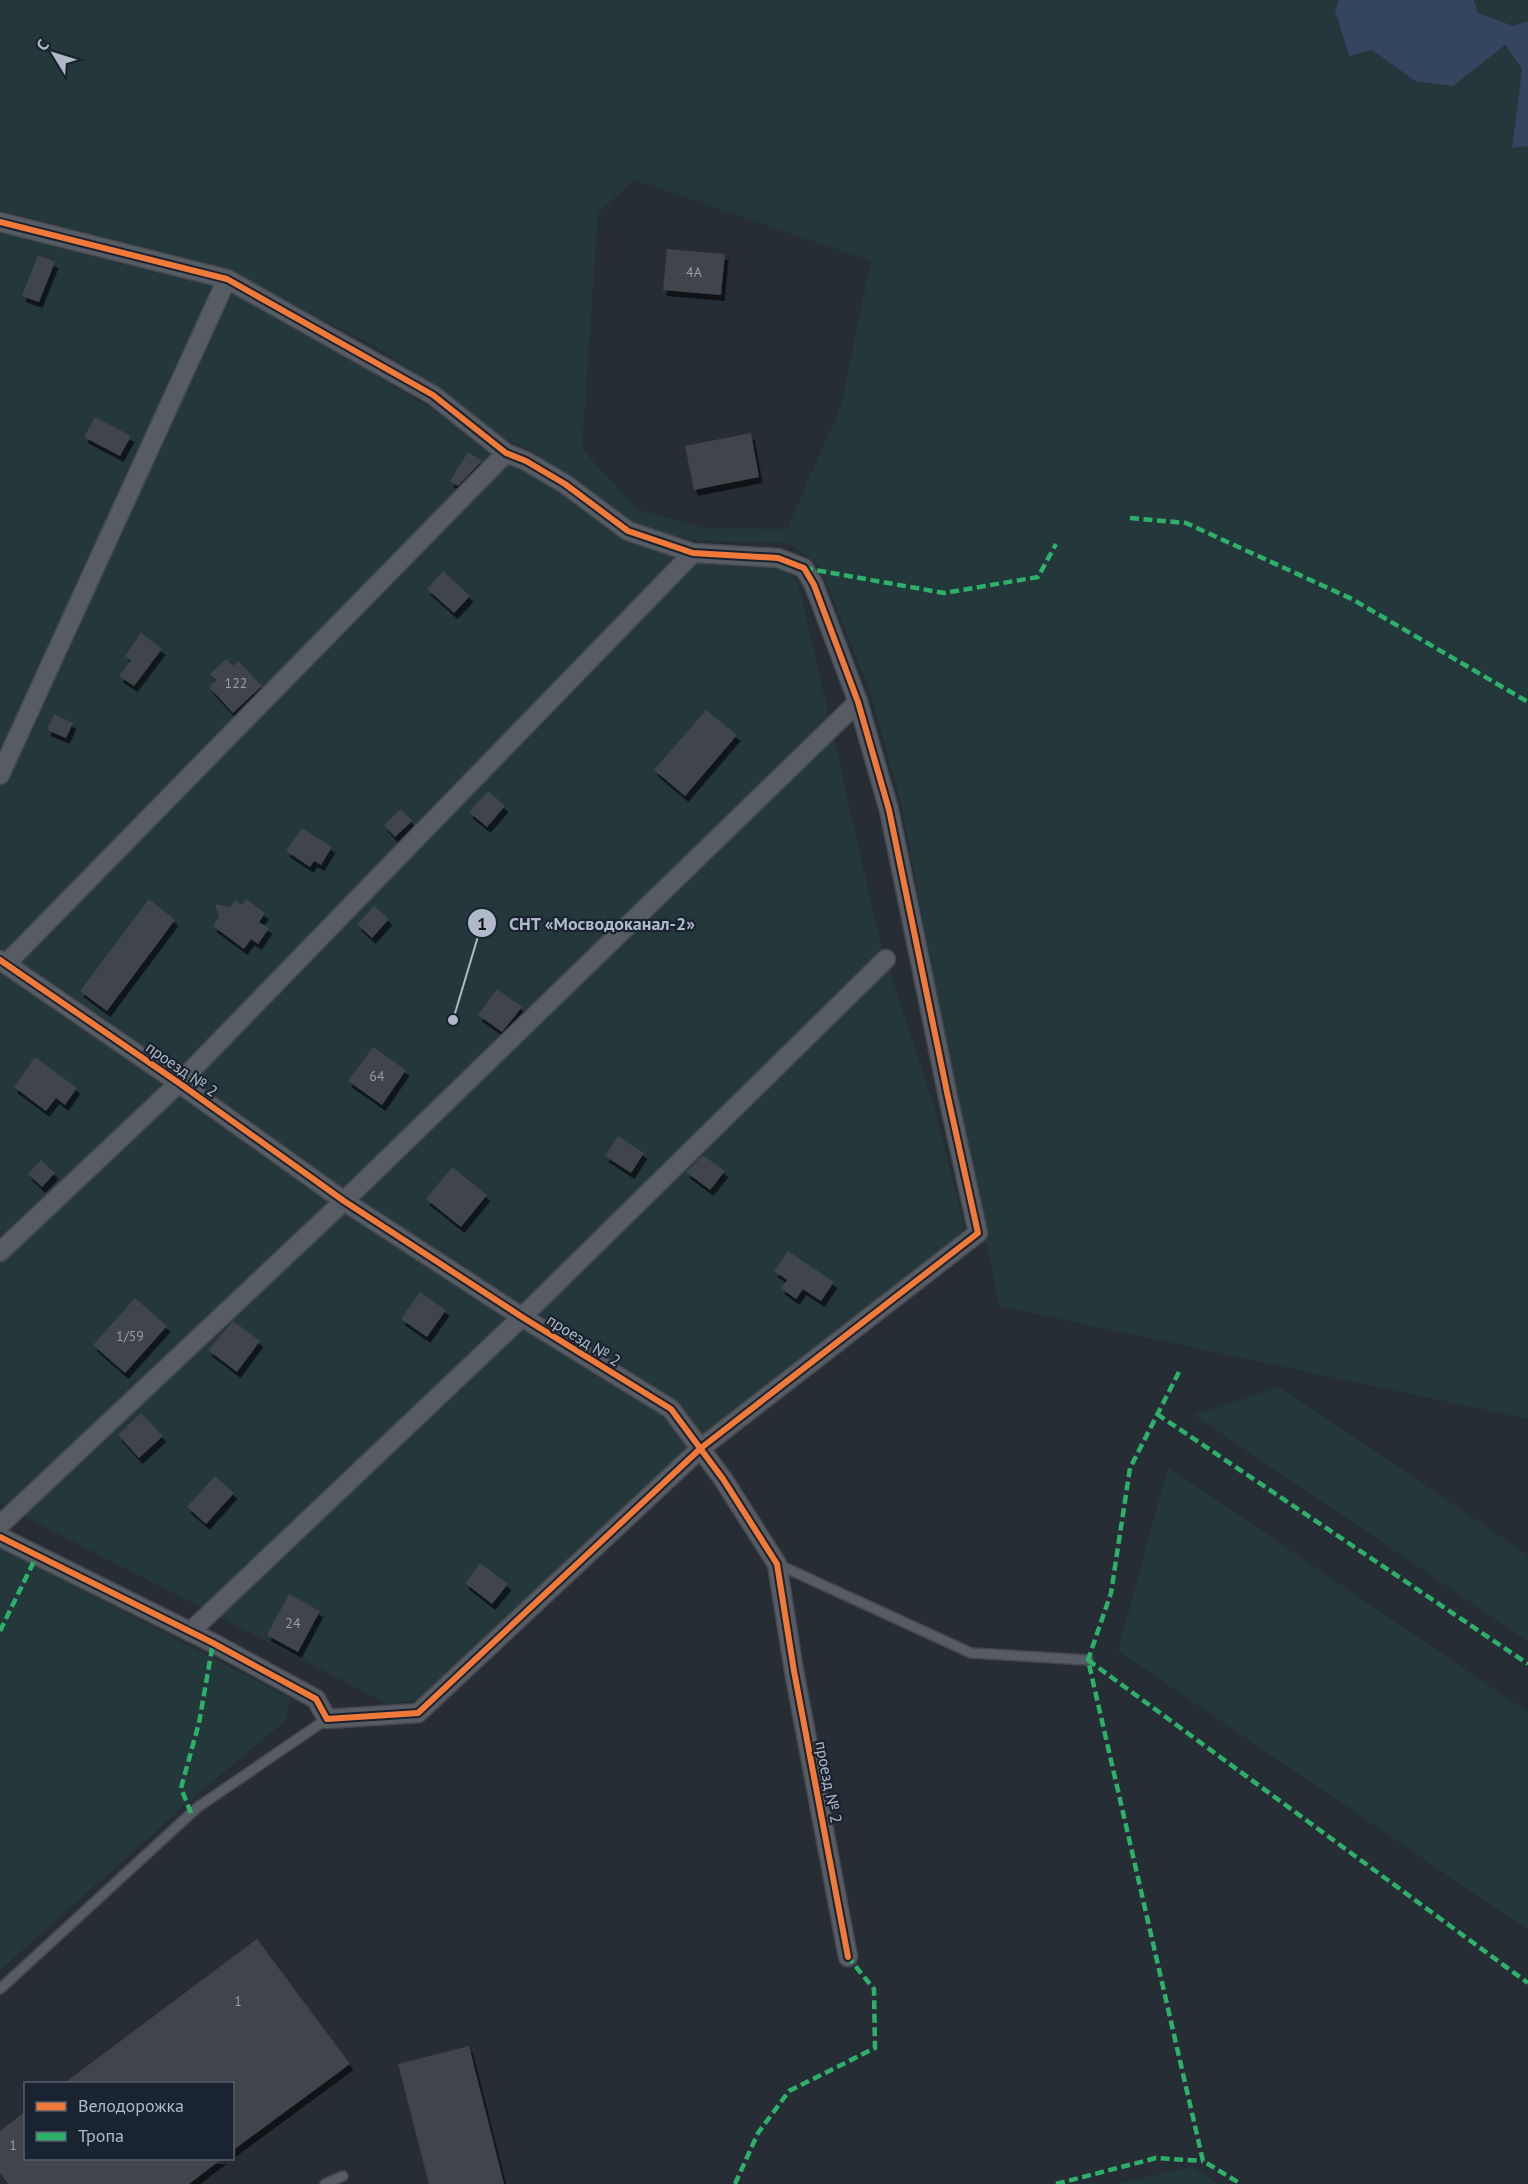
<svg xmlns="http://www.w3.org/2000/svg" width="1528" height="2184" font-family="'PT Sans',sans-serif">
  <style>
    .green { fill: #24373b; fill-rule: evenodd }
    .water { fill: #33455f }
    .building { fill: #3f444b; filter: url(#shadow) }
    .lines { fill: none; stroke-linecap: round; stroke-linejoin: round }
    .service-casing { stroke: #43484e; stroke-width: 12 }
    .minor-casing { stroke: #43484e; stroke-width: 21 }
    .service { stroke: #575c64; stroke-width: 9 }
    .minor { stroke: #575c64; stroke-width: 18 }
    .quiet { stroke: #2db169; stroke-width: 4.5; stroke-dasharray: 9 4.5; stroke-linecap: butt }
    .cycleway-casing { stroke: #1a2330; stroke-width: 10 }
    .cycleway { stroke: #f17a3a; stroke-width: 6 }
    .labels { text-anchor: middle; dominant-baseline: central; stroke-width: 4.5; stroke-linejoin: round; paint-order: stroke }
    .number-label { font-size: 14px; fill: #949ca8 }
    .street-label { font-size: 16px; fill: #b0b9c7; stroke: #1a2330 }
    .leader { fill: none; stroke: #b0b9c7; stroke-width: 2 }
    .callout-dot { fill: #b0b9c7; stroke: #1a2330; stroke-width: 2 }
    .mark-label { font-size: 18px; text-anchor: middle; font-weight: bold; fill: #111 }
    .callout-label { font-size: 18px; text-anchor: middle; font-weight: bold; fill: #b0b9c7; stroke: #1a2330; stroke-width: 4.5; stroke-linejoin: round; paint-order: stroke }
  </style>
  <defs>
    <filter id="shadow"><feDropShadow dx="3.5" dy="6" stdDeviation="0" flood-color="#0009"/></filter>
  </defs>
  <rect width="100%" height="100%" fill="#272d35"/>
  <!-- green -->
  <g class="green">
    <path d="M0 0H1339L1335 11 1372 50 1415 81 1504 45 1522 69 1512 147 1528 146V1419L999 1306 927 942 902 807 870 691 820 567 789 543 700 541 667 536 630 524 574 479 531 451 504 438 436 387 375 346 230 273 0 210ZM634 180 871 261 841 406 787 529 704 528 637 509 582 449 598 213Z"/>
    <polygon points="1474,0 1528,0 1528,21 1513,27 1478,13"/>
    <polygon points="0,231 82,252 225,284 428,407 513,464 532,471 627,539 706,565 777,565 792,574 801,594 879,937 933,1104 965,1228 950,1244 715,1425 418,1700 388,1704 0,1504"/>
    <polygon points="1280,1387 1528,1555 1528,1641 1194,1415"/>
    <polygon points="1168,1467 1528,1712 1528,1930 1118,1651"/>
    <polygon points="0,1547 291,1699 284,1722 194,1797 0,1970"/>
    <polygon points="1191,2167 1219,2184 1116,2184"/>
  </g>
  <!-- water -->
  <polygon class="water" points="1339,0 1474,0 1478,13 1513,26 1528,21 1528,146 1512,148 1522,69 1505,45 1453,86 1415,81 1372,50 1349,56 1335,10"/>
  <!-- building -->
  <g class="building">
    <polygon points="667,249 725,254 721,295 663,290"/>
    <polygon points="38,255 55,262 39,302 22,296"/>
    <polygon points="95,417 131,436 120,456 84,437"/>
    <polygon points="751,433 759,477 694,490 685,446"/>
    <polygon points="468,452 482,461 458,486 450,481"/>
    <polygon points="443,571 470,596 454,613 427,589"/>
    <polygon points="141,633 162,649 134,686 119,676 131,660 125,656"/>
    <polygon points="226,659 233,666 238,661 262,686 233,713 209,687 216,680 210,674"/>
    <polygon points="706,710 737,735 685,796 654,770"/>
    <polygon points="54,714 73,723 66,738 47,730"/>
    <polygon points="488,791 505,806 487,827 469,812"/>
    <polygon points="401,809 412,821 395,837 384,825"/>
    <polygon points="302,828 332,847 321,865 314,861 310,867 286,851"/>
    <polygon points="149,899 175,920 107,1011 80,991"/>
    <polygon points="246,899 265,913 259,922 269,928 258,944 251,939 244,949 213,926 219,917 215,904 230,907 235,900 242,905"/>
    <polygon points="374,906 389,919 372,938 357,924"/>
    <polygon points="497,989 522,1007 502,1032 478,1015"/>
    <polygon points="373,1047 406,1070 382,1105 348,1081"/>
    <polygon points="35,1057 77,1088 65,1105 56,1098 46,1111 14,1087"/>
    <polygon points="618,1136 644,1153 631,1173 605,1156"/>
    <polygon points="703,1155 725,1171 710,1190 686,1172"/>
    <polygon points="41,1160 55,1173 42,1187 28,1174"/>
    <polygon points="452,1167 487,1195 461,1227 426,1199"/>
    <polygon points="788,1251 834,1282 821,1301 803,1289 796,1299 781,1288 787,1280 774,1271"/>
    <polygon points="420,1292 446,1310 427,1337 401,1319"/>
    <polygon points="135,1298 167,1326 125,1373 93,1345"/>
    <polygon points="233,1321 260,1341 237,1372 208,1350"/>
    <polygon points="141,1413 163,1436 139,1458 118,1435"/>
    <polygon points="215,1476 234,1493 206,1524 187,1507"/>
    <polygon points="480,1563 508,1584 492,1604 465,1583"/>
    <polygon points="289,1594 320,1611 298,1652 267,1635"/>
    <polygon points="257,1939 350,2064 232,2151 232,2084 63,2084"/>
    <polygon points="469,2046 504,2184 429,2184 398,2064"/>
    <polygon points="26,2111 26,2158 223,2158 189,2184 8,2184 0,2173 0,2131"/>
  </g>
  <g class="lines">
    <defs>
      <g id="service">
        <polyline points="777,1564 971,1653 1088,1660"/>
        <polyline points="0,1989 198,1807 327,1719"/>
        <polyline points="325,2184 343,2176"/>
      </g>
      <g id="minor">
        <polyline points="0,222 227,279 433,395 506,453 526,461 565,484 628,531 693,553 778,558 804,568 814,585 858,702 889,810 948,1097 978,1233 701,1448 418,1713 327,1719 316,1699 213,1643 0,1537"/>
        <polyline points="0,775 227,279"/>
        <polyline points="0,960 179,1083 344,1201 522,1317 671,1409 723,1479 777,1564 794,1671 848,1957"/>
        <polyline points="6,964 506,453"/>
        <polyline points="0,1252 179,1083 693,553"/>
        <polyline points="0,1525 344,1201 858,702"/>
        <polyline points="190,1632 522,1317 886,959"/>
      </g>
    </defs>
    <!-- service casing -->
    <use href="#service" class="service-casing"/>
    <!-- minor casing -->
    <use href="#minor" class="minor-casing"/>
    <!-- service -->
    <use href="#service" class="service"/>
    <!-- minor -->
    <use href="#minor" class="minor"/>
    <!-- quiet -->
    <g class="quiet">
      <polyline points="1130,518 1186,523 1352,599 1528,702"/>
      <polyline points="804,568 944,593 1038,577 1056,544"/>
      <polyline points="1179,1372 1130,1468 1111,1593 1088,1660 1203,2161 1241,2184"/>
      <polyline points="1157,1414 1528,1664"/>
      <polyline points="0,1631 37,1555"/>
      <polyline points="1088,1660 1528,1983"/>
      <polyline points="191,1813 181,1788 199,1723 213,1643"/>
      <polyline points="735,2184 758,2133 789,2091 875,2048 874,1989 848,1957"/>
      <polyline points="1056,2184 1156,2158 1203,2161"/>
    </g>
    <defs>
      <g id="cycleway">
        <polyline points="0,222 227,279 433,395 506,453 526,461 565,484 628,531 693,553 778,558 804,568 814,585 858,702 889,810 948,1097 978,1233 701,1448 418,1713 327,1719 316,1699 213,1643 0,1537"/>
        <polyline points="0,960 179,1083 344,1201 522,1317 671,1409 723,1479 777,1564 794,1671 848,1957"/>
      </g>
    </defs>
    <!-- cycleway casing -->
    <use href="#cycleway" class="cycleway-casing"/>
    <!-- cycleway -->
    <use href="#cycleway" class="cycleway"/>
  </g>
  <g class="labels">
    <!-- number labels -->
    <g class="number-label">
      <text x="694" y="272">4А</text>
      <text x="236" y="683">122</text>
      <text x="377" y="1076">64</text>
      <text x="130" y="1336">1/59</text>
      <text x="293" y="1623">24</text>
      <text x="238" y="2001">1</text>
      <text x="13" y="2145">1</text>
    </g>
    <!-- street labels -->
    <g class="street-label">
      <text transform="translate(182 1069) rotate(35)">проезд № 2</text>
      <text transform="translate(584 1340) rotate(32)">проезд № 2</text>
      <text transform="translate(829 1782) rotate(79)">проезд № 2</text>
    </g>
  </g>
  <!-- callouts -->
  <path class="leader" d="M453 1020L482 923"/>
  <g class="callout-dot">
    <circle cx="453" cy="1020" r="6"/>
    <circle cx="482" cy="923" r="15"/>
  </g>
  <g class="mark-label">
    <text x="482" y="930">1</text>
  </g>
  <g class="callout-label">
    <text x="602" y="930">СНТ «Мосводоканал-2»</text>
  </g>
  <!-- legend -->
  <rect x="24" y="2082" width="210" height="78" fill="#1a2330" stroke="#565f6c" stroke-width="1.5"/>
  <rect x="36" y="2102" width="30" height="9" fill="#f17a3a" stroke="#565f6c" stroke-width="1.5"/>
  <text x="78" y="2112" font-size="18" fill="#b0b9c7">Велодорожка</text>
  <rect x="36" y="2132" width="30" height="9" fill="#2db169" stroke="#565f6c" stroke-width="1.5"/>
  <text x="78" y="2142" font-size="18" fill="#b0b9c7">Тропа</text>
  <!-- north arrow -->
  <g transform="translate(54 54) rotate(308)" stroke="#1a2330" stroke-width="4.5" paint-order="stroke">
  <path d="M0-4.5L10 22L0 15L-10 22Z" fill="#b0b9c7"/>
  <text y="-9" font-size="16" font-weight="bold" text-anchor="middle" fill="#b0b9c7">С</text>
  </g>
</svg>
